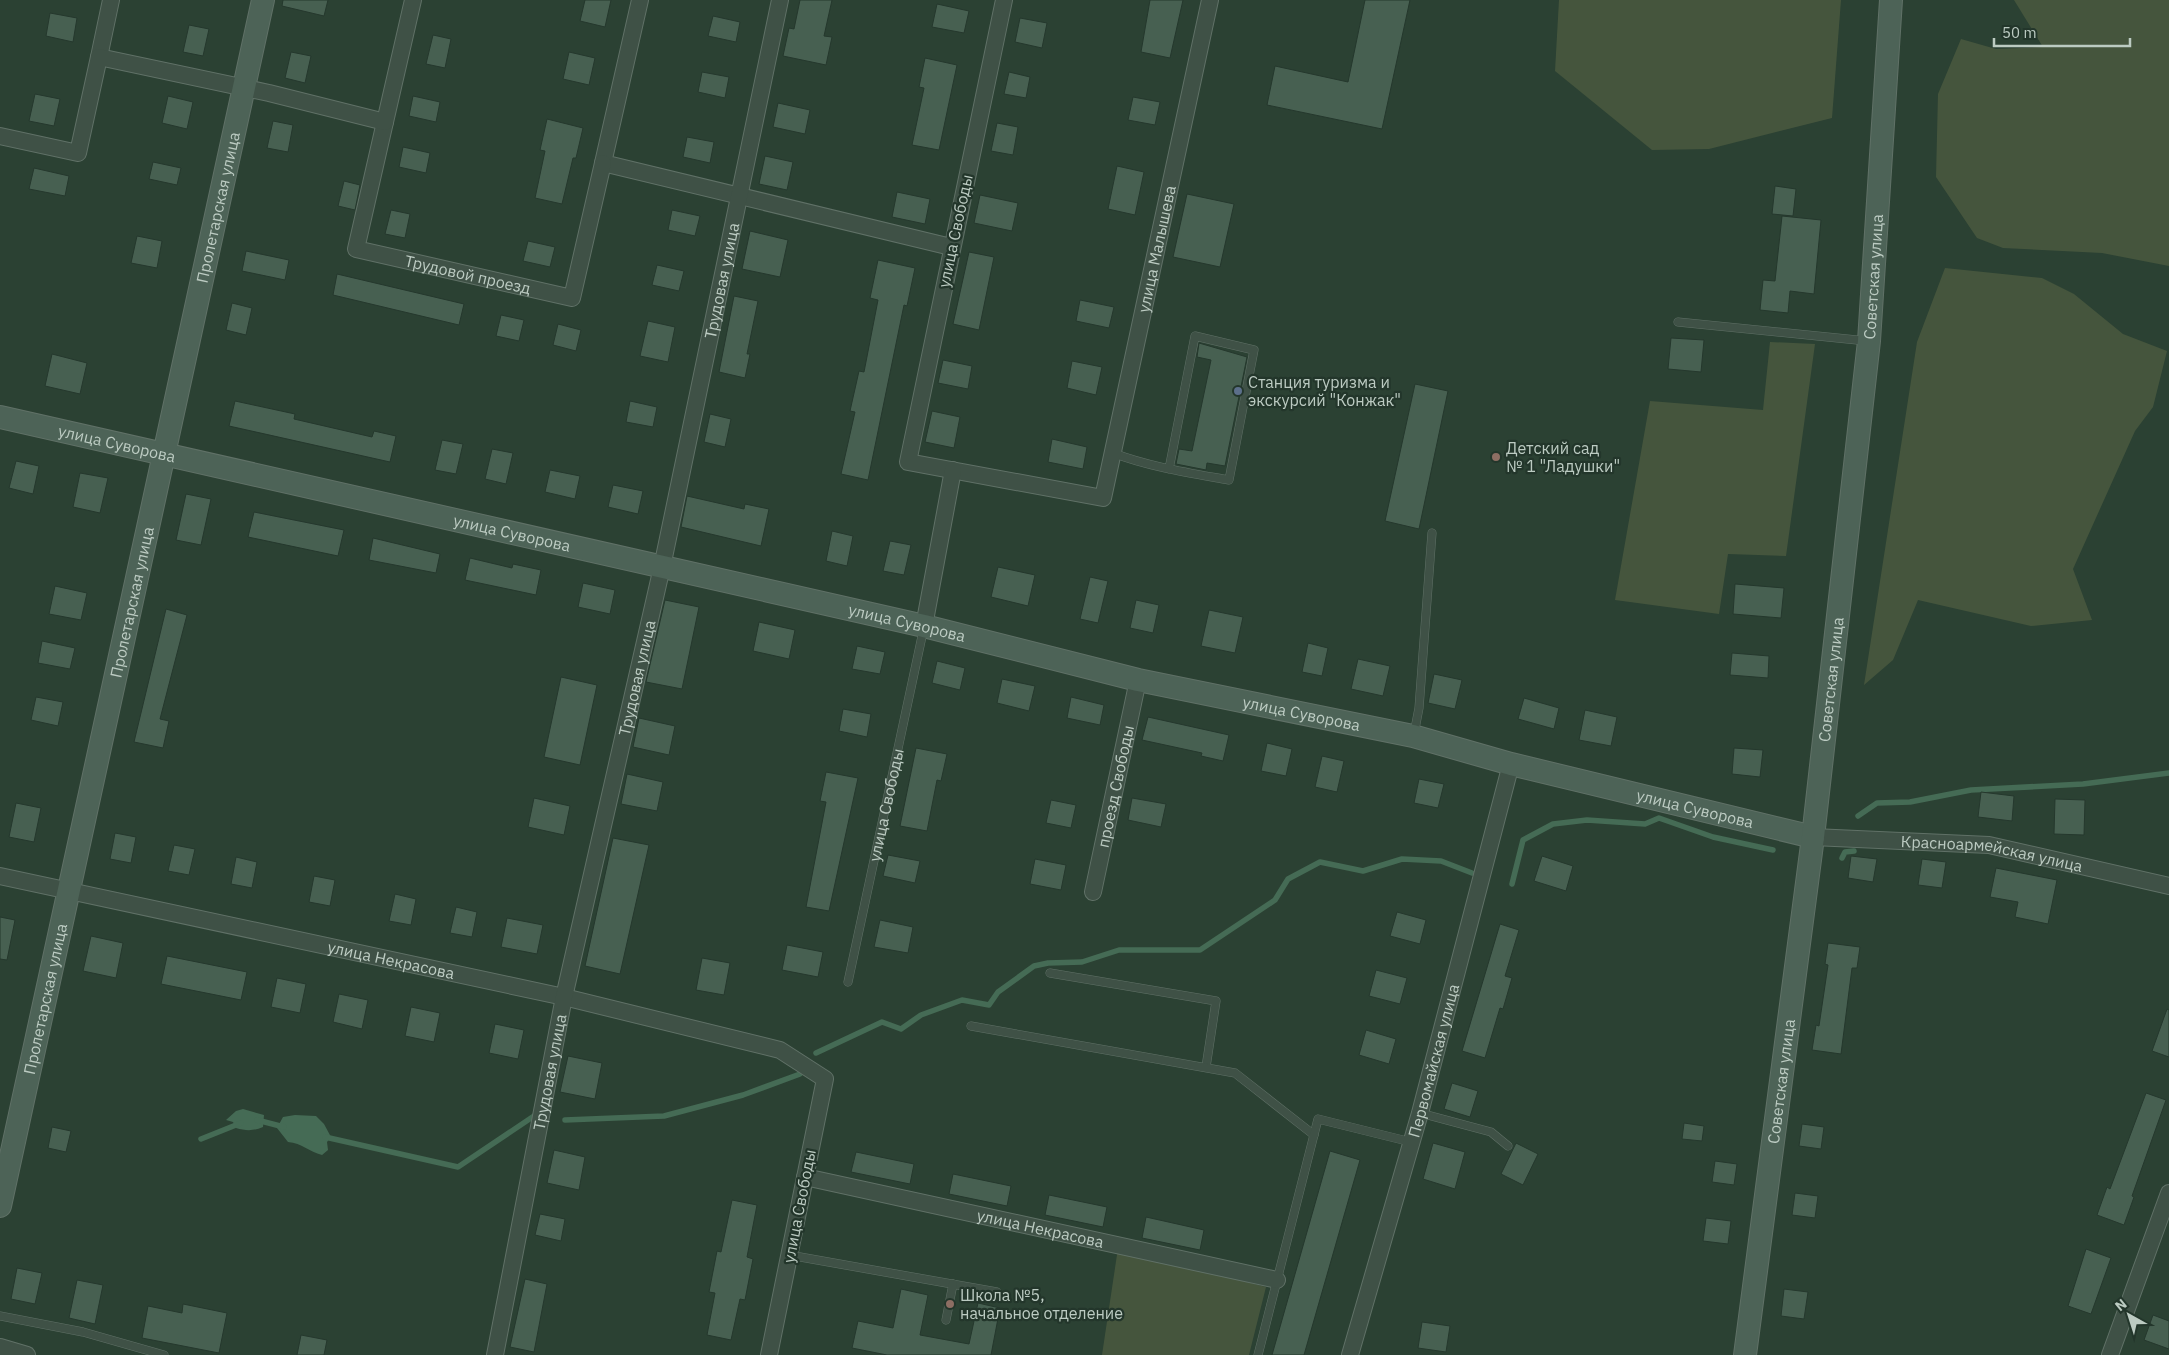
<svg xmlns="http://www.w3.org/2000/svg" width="2169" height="1355" font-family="'IBM Plex Sans',sans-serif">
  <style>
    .green { fill: #45553d }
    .water { fill: #456b55 }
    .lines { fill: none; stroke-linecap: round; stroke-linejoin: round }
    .stream { stroke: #456b55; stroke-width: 5.5 }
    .building { fill: #476051; stroke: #25382d }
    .lane-casing { stroke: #607167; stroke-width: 9 }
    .street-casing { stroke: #607167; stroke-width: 18 }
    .secondary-casing { stroke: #607167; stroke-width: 24 }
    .lane { stroke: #3f5146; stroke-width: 8 }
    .street { stroke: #3f5146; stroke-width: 16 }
    .secondary { stroke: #4d6357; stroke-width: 22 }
    .service-dot { fill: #5c6f8a; stroke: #23362b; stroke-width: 2 }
    .education-dot { fill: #8d6e63; stroke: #23362b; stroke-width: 2 }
    .labels { text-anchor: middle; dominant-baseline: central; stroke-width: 4.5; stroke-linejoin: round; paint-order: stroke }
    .street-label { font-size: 16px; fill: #bccbc2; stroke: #23362b }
    .poi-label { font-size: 16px; fill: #bccbc2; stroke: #23362b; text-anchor: start }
  </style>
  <rect width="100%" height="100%" fill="#2b4133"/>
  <!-- green -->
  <g class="green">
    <polygon points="1559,0 1841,0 1832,118 1709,149 1652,150 1555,71"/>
    <polygon points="2014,0 2169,0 2169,266 2102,253 2003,248 1977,238 1936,177 1938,94 1961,39 1996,49 2043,47"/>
    <polygon points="1945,268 2042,278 2074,294 2123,334 2167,351 2153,407 2135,431 2073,569 2092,620 2031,626 1918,600 1893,660 1864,685 1917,342"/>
    <polygon points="1770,342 1815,344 1786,556 1728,554 1719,614 1615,600 1650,401 1763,410"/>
    <polygon points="1118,1248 1266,1287 1249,1355 1102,1355"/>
  </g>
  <!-- water -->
  <g class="water">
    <path d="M243 1109 264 1115 263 1127C254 1131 246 1131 236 1128L233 1122 226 1120 236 1111Z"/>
    <path d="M295 1115 316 1116 324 1124 331 1137 327 1142 328 1150 322 1155C309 1152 302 1143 288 1142L277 1128 283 1117Z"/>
  </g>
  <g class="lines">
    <!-- stream -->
    <g class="stream">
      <polyline points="1858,816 1877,803 1910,802 1971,790 2083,784 2169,773"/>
      <polyline points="1842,858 1845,852 1854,851"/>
      <polyline points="1512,884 1523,840 1553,824 1587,820 1645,824 1659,818 1713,837 1773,850"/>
      <polyline points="816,1053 882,1022 901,1029 921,1015 962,1000 989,1005 998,992 1034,966 1048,963 1082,962 1119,950 1200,950 1275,900 1288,879 1320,862 1363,871 1402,859 1441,861 1472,873"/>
      <polyline points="257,1120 284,1127"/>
      <polyline points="565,1120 664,1116 743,1095 800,1074"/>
      <polyline points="325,1137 458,1167 534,1116"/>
      <polyline points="201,1139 241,1123"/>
    </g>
  </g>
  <!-- building -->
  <g class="building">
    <polygon points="283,0 328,0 324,16 282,6"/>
    <polygon points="585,0 611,0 605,27 580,21"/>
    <polygon points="800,0 832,0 824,36 832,37 826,65 783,56 789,28 794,29"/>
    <polygon points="1150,0 1183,0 1170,58 1141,52"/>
    <polygon points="1365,0 1410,0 1382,129 1267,105 1275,66 1348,82"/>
    <polygon points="937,4 969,11 964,33 932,27"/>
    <polygon points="50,13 77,18 73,42 46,36"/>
    <polygon points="713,16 740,22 736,42 708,36"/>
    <polygon points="1020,18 1047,23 1042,48 1015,42"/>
    <polygon points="189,25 209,29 203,56 183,52"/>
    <polygon points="433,35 451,39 445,68 426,64"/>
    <polygon points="291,52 311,56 305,83 285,78"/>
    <polygon points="569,52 595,58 589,85 563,79"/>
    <polygon points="925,58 957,65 939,150 912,145 924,88 919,87"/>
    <polygon points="702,72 729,77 725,98 698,92"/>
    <polygon points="1009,72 1030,77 1026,98 1004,94"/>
    <polygon points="35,94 60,99 54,126 29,121"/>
    <polygon points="168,96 193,102 187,129 162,123"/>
    <polygon points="413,96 440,102 436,122 409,116"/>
    <polygon points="1133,97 1160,102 1155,125 1128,120"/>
    <polygon points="778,103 810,110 805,134 773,127"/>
    <polygon points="547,119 583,128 576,158 573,158 562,204 535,198 545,151 540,150"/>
    <polygon points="273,121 293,125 288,152 267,148"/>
    <polygon points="997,123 1018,127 1013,155 991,151"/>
    <polygon points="687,137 714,142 710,163 683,157"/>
    <polygon points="403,147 430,153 426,173 399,167"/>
    <polygon points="765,156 793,162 787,190 759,184"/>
    <polygon points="153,162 181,168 177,185 149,179"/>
    <polygon points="1117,166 1144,172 1135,215 1108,209"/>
    <polygon points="34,168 69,176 65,196 29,189"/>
    <polygon points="344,181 360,185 355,210 338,206"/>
    <polygon points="1775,186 1796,189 1793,216 1772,214"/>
    <polygon points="897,192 930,199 925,224 892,217"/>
    <polygon points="1187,194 1234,204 1220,267 1173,257"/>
    <polygon points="980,195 1018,203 1012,231 974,223"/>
    <polygon points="391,210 410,214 405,238 385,234"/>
    <polygon points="672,210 700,216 695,236 668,230"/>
    <polygon points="1782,216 1821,220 1814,294 1790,291 1788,313 1760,310 1763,280 1775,281"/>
    <polygon points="750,231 788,240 780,277 742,269"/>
    <polygon points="137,236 162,241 157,268 131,263"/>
    <polygon points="528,241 555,247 550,267 523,261"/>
    <polygon points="246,251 289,260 285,280 242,271"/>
    <polygon points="969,252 994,257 979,330 953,324"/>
    <polygon points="878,260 915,268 907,306 904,305 868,480 841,474 855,412 850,411 859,371 864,372 878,300 870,298"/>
    <polygon points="657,265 684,271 679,291 652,285"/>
    <polygon points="337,274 464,304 459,325 333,295"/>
    <polygon points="734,296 758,301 747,354 750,354 745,378 719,372"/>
    <polygon points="1080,300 1114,307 1109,328 1076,321"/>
    <polygon points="232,303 252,308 246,335 226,330"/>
    <polygon points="501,315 524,320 519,341 496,336"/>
    <polygon points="648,321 675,327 668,362 640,356"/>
    <polygon points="558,324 581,330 576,351 553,345"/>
    <polygon points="1671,338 1704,340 1701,372 1668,369"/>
    <polygon points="1199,343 1247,357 1225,466 1207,463 1206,470 1176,464 1179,449 1192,451 1211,360 1197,357"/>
    <polygon points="52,354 87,363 80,394 45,386"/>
    <polygon points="943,360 972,366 968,389 938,383"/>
    <polygon points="1072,361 1102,367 1096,395 1067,388"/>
    <polygon points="1415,384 1448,391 1419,529 1385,521"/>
    <polygon points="235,401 295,414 294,419 372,437 374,431 396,436 390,462 229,426"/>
    <polygon points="630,401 657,407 653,427 626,422"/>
    <polygon points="932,411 960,417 954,448 925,442"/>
    <polygon points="710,414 731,419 725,447 704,442"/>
    <polygon points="1052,439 1087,447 1083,469 1048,462"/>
    <polygon points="442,440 463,444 456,474 435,470"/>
    <polygon points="492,449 513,453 506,484 485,479"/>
    <polygon points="16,461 39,466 33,494 9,488"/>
    <polygon points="550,470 580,476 575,499 545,492"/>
    <polygon points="80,473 108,478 100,513 73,507"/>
    <polygon points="613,485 643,491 638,514 608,507"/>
    <polygon points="186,494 211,499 201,545 176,540"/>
    <polygon points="687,496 744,509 745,504 769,509 761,546 681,527"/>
    <polygon points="254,512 344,530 338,556 248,537"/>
    <polygon points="832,531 853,536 847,566 826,561"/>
    <polygon points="373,538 440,554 436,573 369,560"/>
    <polygon points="890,541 911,545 904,575 883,571"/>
    <polygon points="470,558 512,568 513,564 541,570 536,595 465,580"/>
    <polygon points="998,567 1035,575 1028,606 991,597"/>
    <polygon points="1090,577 1108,581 1098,623 1080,619"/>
    <polygon points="583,583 615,590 610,614 578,607"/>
    <polygon points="1735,584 1784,588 1781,618 1733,614"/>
    <polygon points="55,586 87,593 81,620 49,614"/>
    <polygon points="665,600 699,607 682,689 646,682"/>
    <polygon points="1136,600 1159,605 1153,633 1130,628"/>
    <polygon points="166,609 187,615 160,719 169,721 163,748 134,742"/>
    <polygon points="1209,610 1243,617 1235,653 1201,646"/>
    <polygon points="759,622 795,630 789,659 753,651"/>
    <polygon points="42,641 75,648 70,669 38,663"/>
    <polygon points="1308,643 1328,648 1322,676 1302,672"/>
    <polygon points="857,646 885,652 880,674 852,669"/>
    <polygon points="1732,653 1769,656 1768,678 1730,675"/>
    <polygon points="1358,659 1390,666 1383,696 1351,689"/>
    <polygon points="937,661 965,668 960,690 932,683"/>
    <polygon points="1434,674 1462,680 1455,709 1428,703"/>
    <polygon points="561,677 597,685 580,765 544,757"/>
    <polygon points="1002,679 1035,686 1029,711 997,703"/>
    <polygon points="36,697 63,702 58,726 31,720"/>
    <polygon points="1071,697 1104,705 1100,725 1067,718"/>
    <polygon points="1524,698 1559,708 1554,729 1518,719"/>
    <polygon points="843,709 871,714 867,737 839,731"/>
    <polygon points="1585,710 1617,717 1611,746 1579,740"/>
    <polygon points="1148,717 1229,735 1223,761 1201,756 1202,753 1142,740"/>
    <polygon points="639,718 675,726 669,755 633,747"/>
    <polygon points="1267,743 1292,749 1286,776 1261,771"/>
    <polygon points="916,748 947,754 941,781 937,780 927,831 900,826"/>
    <polygon points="1734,748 1763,750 1760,777 1732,774"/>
    <polygon points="1322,756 1344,761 1337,792 1315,787"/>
    <polygon points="826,772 858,778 829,911 806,907 826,802 820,801"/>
    <polygon points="627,774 663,782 657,811 621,804"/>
    <polygon points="1419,779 1444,784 1438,808 1414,803"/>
    <polygon points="1981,792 2014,796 2012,821 1978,817"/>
    <polygon points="534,798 570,806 564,835 528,827"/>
    <polygon points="1132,798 1166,804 1161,827 1128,820"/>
    <polygon points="2055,799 2085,800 2084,835 2054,834"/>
    <polygon points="1051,800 1076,805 1071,828 1046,823"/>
    <polygon points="16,803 41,808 34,842 9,837"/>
    <polygon points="115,833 136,837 131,863 110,859"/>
    <polygon points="613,838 649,845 620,974 585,966"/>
    <polygon points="174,845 195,849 189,875 168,871"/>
    <polygon points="888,855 920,861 915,883 883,876"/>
    <polygon points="1542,856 1573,866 1566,891 1534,881"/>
    <polygon points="1851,856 1877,859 1873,882 1848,878"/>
    <polygon points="236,857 257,862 252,888 231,884"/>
    <polygon points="1035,859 1066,865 1061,890 1030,884"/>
    <polygon points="1922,859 1946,862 1942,888 1918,885"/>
    <polygon points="1996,868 2057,880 2048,924 2015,917 2018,902 1990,897"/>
    <polygon points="314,876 335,880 330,906 309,902"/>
    <polygon points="395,894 416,899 411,925 389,921"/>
    <polygon points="456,907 477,912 472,937 450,933"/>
    <polygon points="1397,912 1426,920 1420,944 1390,936"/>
    <polygon points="0,917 15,920 7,960 0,959"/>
    <polygon points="507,918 543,925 537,954 501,947"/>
    <polygon points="880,920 913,927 908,953 874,947"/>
    <polygon points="1500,924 1519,930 1505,976 1512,978 1503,1009 1500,1008 1485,1058 1462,1051"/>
    <polygon points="91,936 123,943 116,978 83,971"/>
    <polygon points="1828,943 1860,947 1857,968 1852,968 1841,1054 1812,1050 1816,1025 1819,1026 1828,965 1825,964"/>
    <polygon points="787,945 823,952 818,977 782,970"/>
    <polygon points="167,956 247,972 241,1000 161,984"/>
    <polygon points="702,958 730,963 724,995 696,990"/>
    <polygon points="1376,970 1407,978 1400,1004 1369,996"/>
    <polygon points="277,978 306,984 300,1013 271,1007"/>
    <polygon points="339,994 368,1000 362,1029 333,1022"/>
    <polygon points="411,1007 440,1013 434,1042 405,1036"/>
    <polygon points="2167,1009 2169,1010 2169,1057 2152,1051"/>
    <polygon points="495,1024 524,1030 518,1059 489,1053"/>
    <polygon points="1366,1030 1396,1039 1389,1064 1359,1055"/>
    <polygon points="568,1056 602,1063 595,1099 560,1092"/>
    <polygon points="1452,1083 1478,1091 1470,1117 1444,1109"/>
    <polygon points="2146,1093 2166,1100 2132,1196 2134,1197 2124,1225 2097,1215 2107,1187 2110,1189"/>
    <polygon points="1684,1123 1704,1126 1702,1141 1682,1139"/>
    <polygon points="1802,1124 1824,1127 1821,1149 1799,1146"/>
    <polygon points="52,1127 71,1131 66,1152 48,1148"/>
    <polygon points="1433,1143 1465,1152 1455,1189 1423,1179"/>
    <polygon points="1516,1143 1538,1154 1523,1185 1501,1174"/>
    <polygon points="554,1150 585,1157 579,1190 547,1183"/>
    <polygon points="1330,1151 1360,1160 1304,1355 1272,1355"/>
    <polygon points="856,1152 914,1164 910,1184 851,1172"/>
    <polygon points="1715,1161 1737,1164 1734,1185 1712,1182"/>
    <polygon points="953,1174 1011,1186 1007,1206 949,1194"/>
    <polygon points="1795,1193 1818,1196 1815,1218 1792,1215"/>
    <polygon points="1049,1195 1107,1207 1103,1227 1045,1215"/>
    <polygon points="732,1200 757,1205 747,1257 753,1259 745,1300 740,1299 731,1340 707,1335 715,1293 709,1292 717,1251 721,1252"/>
    <polygon points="540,1214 565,1219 561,1241 535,1235"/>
    <polygon points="1146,1217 1204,1230 1200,1250 1142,1238"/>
    <polygon points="1706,1218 1731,1221 1728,1244 1703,1241"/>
    <polygon points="2086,1249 2111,1258 2091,1314 2068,1306"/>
    <polygon points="17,1268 42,1273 35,1304 11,1299"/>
    <polygon points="525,1279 547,1284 534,1352 510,1347"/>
    <polygon points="77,1280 103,1285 95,1324 69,1318"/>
    <polygon points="901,1289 928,1295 920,1335 969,1344 978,1303 1000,1308 991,1355 887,1355 852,1348 858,1321 893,1328"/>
    <polygon points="1784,1289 1808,1292 1804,1319 1781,1316"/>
    <polygon points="183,1304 227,1313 219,1353 142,1338 148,1306 182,1313"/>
    <polygon points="2153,1315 2169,1321 2169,1349 2144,1340"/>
    <polygon points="1422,1322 1450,1326 1446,1352 1418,1348"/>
    <polygon points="301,1335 327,1340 324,1355 297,1355"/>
  </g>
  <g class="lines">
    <defs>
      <g id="lane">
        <polyline points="1678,322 1867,341"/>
        <path d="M1113 453C1150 467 1190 473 1229 480L1254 350 1195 336 1169 469"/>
        <polyline points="1414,734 1419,708 1432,533"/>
        <polyline points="1050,973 1216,1001 1206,1067"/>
        <path id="s1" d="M848 982 924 627"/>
        <polyline points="971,1026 1235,1073 1314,1135"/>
        <polyline points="1420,1113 1491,1132 1508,1146"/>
        <polyline points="789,1255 997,1292"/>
        <polyline points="0,1316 83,1332 164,1355"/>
        <polyline points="946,1320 953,1284"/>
        <polyline points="1258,1355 1318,1119 1411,1142"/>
      </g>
      <g id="street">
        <polyline points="640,0 603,163 951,247"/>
        <path id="s2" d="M1004 0 908 462 1103 498 1210 0"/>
        <polyline points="99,57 111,0"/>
        <path id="s3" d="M385 122 356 249 572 298 603 163"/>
        <polyline points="0,136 78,153 99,57 269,93 385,122 413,0"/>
        <polyline points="924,626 953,470"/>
        <path id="s4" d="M1813 837 1989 845 2169 886"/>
        <path id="s5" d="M0 876 564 997 780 1050 825 1079 769 1355"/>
        <path id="s6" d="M1093 892 1138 680"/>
        <path id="s7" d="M805 1177 1277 1280"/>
        <polyline points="0,1347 27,1355"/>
        <path id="s8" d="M495 1355 564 997 662 567 780 0"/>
        <path id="s9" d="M1350 1355 1420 1113 1511 764"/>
        <polyline points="2110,1355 2169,1193"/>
      </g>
      <g id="secondary">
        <path id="s10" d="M0 417 924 626 1138 680 1413 736 1511 764 1813 837"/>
        <path id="s11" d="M0 1206 263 0"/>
        <path id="s12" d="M1745 1355 1813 837 1869 341 1891 0"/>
      </g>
    </defs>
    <!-- lane casing -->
    <use href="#lane" class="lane-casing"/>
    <!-- street casing -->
    <use href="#street" class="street-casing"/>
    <!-- secondary casing -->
    <use href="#secondary" class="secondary-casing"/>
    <!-- lane -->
    <use href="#lane" class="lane"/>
    <!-- street -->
    <use href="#street" class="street"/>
    <!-- secondary -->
    <use href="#secondary" class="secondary"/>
  </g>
  <!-- markers -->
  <circle class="service-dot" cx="1238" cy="391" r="5"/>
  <g class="education-dot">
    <circle cx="1496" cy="457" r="5"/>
    <circle cx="950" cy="1304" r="5"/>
  </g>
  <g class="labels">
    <!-- street labels -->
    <g class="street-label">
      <text stroke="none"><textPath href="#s11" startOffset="1022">Пролетарская улица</textPath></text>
      <text transform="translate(955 231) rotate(-78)">улица Свободы</text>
      <text stroke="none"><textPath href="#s2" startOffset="925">улица Малышева</textPath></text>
      <text stroke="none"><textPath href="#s3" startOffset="245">Трудовой проезд</textPath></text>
      <text stroke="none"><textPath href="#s12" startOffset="1086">Советская улица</textPath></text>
      <text stroke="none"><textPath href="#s8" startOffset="1098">Трудовая улица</textPath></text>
      <text stroke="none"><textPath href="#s10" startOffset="120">улица Суворова</textPath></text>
      <text stroke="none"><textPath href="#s10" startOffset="525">улица Суворова</textPath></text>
      <text stroke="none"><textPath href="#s11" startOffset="618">Пролетарская улица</textPath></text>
      <text stroke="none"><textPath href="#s10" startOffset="930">улица Суворова</textPath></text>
      <text stroke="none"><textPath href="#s8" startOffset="692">Трудовая улица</textPath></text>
      <text stroke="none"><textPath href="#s12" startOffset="681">Советская улица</textPath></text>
      <text stroke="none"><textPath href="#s10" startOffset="1335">улица Суворова</textPath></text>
      <text stroke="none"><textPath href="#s6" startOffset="108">проезд Свободы</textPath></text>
      <text stroke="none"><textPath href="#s1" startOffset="181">улица Свободы</textPath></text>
      <text stroke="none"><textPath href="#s10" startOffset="1740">улица Суворова</textPath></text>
      <text stroke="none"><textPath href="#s4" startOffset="180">Красноармейская улица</textPath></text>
      <text stroke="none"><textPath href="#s5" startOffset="400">улица Некрасова</textPath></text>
      <text stroke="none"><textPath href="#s11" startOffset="212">Пролетарская улица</textPath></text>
      <text stroke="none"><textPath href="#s9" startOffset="306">Первомайская улица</textPath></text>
      <text stroke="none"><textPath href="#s8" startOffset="288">Трудовая улица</textPath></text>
      <text stroke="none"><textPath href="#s12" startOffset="276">Советская улица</textPath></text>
      <text transform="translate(799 1206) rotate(-79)">улица Свободы</text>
      <text stroke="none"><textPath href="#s7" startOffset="241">улица Некрасова</textPath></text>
    </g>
    <!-- poi labels -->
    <g class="poi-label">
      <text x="1248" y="382">Станция туризма и<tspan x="1248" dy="18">экскурсий "Конжак"</tspan></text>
      <text x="1506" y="448">Детский сад<tspan x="1506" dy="18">№ 1 "Ладушки"</tspan></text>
      <text x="960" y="1295">Школа №5,<tspan x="960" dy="18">начальное отделение</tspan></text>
    </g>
  </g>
  <!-- north arrow -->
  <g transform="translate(2129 1315) rotate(321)" stroke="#23362b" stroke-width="4" paint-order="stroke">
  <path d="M0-4L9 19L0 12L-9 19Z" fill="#bccbc2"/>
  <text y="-8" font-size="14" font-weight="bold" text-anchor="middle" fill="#bccbc2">N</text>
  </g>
  <!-- scale -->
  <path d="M1994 38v8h136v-8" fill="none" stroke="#bccbc2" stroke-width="2.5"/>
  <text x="2002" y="38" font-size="15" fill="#bccbc2" stroke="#23362b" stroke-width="4" paint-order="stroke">50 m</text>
</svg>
